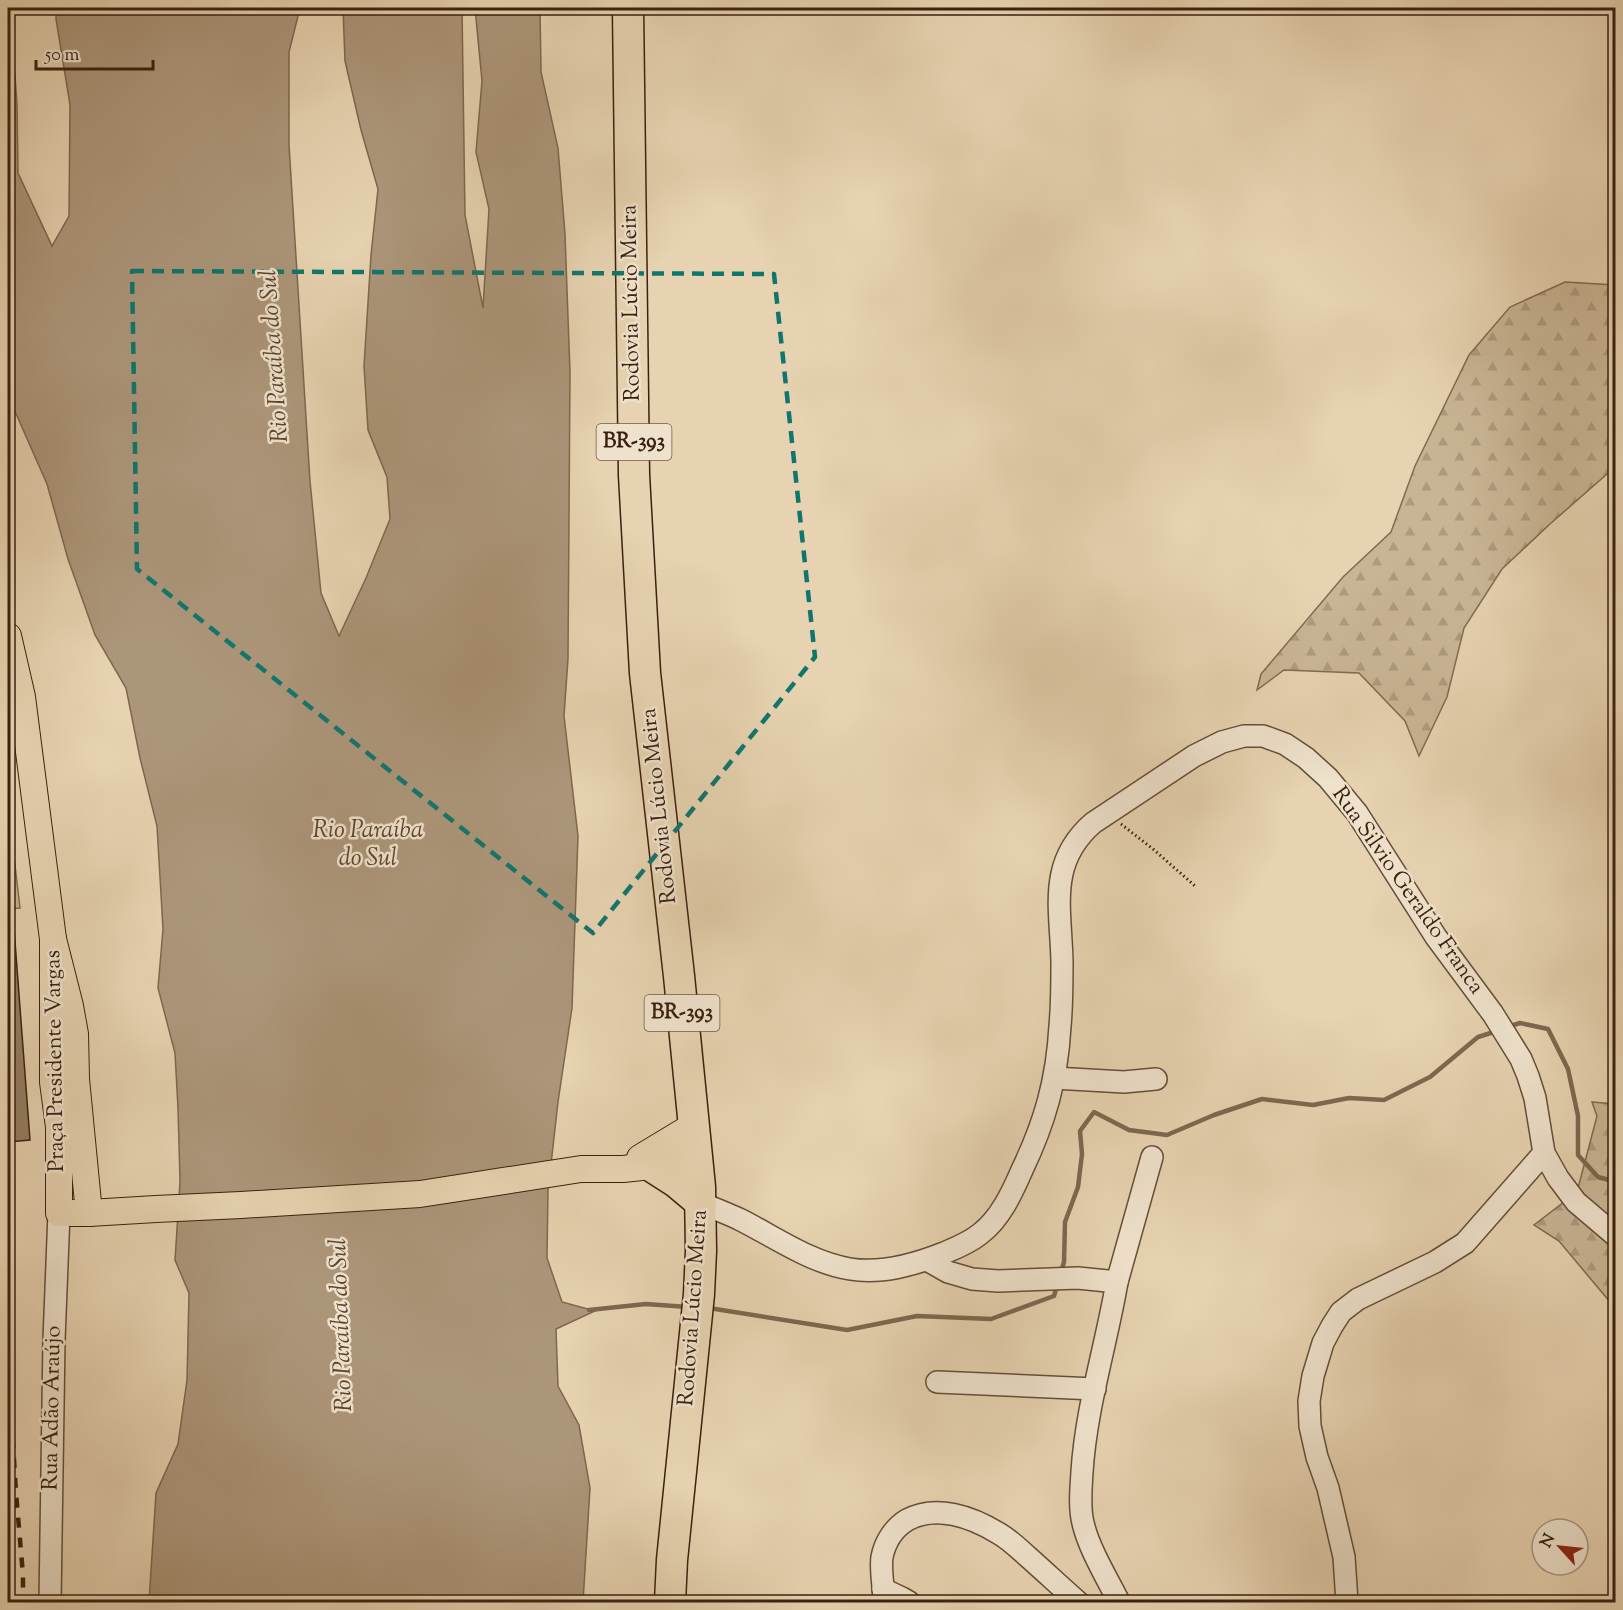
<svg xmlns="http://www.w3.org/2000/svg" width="1623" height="1610" font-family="'Sorts Mill Goudy',serif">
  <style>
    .forest { fill: url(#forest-firs); stroke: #816b52; stroke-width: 1.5 }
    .park { fill: #c9b595; stroke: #816b52; stroke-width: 1.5 }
    .water { fill: #ac967a; stroke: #7e674f; stroke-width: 1.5 }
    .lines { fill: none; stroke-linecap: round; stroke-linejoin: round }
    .stream { stroke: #7e674f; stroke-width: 4.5 }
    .building { fill: #937e63; stroke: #39210f; stroke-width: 1.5 }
    .minor-casing { stroke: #644e38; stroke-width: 24 }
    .major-casing { stroke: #39210f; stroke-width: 28 }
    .highway-casing { stroke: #39210f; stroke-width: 33 }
    .path { stroke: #39210f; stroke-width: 3; stroke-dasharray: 1.5 3; stroke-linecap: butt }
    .minor { stroke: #efe2cc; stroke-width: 21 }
    .major { stroke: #e7d3b1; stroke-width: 26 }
    .highway { stroke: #e7d3b1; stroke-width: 30 }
    .rail { stroke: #39210f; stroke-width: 4.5; stroke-dasharray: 10 10; stroke-linecap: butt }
    .marked { fill: none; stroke: #0f766e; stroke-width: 4.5; stroke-dasharray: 12 8; stroke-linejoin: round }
    .labels { text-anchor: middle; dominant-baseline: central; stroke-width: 5; stroke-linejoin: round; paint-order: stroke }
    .shield { fill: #efe2cc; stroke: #705b48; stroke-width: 1.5 }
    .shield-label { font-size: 21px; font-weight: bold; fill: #39210f }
    .street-label { font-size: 22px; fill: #39210f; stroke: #efe2cc }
    .water-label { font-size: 24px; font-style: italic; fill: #5c442f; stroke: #efe2cc }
  </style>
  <defs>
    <pattern id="forest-firs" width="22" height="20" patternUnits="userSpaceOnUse" patternTransform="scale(1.5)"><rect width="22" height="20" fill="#c9b595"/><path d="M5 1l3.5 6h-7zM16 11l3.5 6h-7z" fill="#ad9b7f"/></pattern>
  </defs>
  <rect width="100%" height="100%" fill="#e7d3b1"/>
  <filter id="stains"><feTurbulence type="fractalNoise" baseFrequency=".00333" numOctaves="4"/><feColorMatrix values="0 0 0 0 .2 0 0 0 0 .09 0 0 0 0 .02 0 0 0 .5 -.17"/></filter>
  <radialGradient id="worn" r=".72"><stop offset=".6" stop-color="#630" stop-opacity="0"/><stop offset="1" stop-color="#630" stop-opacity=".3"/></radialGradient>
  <!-- forest -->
  <g class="forest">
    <polygon points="1565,282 1615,285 1615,467 1550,524 1502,569 1464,628 1447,697 1419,756 1405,721 1359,673 1284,670 1257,690 1261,674 1343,577 1391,532 1415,466 1469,355 1510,307"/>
    <polygon points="1592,1102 1615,1104 1615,1308 1559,1241 1534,1225 1577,1192 1597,1116"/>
  </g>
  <!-- park -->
  <polygon class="park" points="8,805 20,908 8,909"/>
  <!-- water -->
  <polygon class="water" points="8,8 10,8 17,104 18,173 52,246 69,216 70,105 56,19 56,8 300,8 289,52 289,145 310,481 321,593 339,636 366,578 390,519 387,477 368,430 364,366 371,255 378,189 361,130 345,61 343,8 462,8 465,215 483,308 489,209 476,152 482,81 475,8 540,8 541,72 558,148 565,234 570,372 568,659 564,716 578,836 572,1008 558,1102 548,1191 547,1258 562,1302 595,1311 556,1329 558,1386 579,1425 590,1488 583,1602 149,1602 156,1493 178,1444 187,1380 189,1293 175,1260 180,1182 178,1108 175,1053 158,988 163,929 157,826 140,758 126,688 95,635 68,559 47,484 14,409 8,366"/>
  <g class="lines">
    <!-- stream -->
    <g class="stream">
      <polyline points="1507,1027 1520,1023 1548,1029 1568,1069 1578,1116 1578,1155 1598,1177 1616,1182"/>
      <polyline points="1061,1272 1064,1262 1065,1222 1078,1187 1082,1154 1080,1131 1094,1112 1129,1130 1167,1135 1214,1115 1262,1099 1313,1105 1349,1098 1384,1100 1430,1077 1478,1037 1497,1031"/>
      <polyline points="709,1308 847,1330 917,1316 991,1319 1054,1296 1057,1286"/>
      <polyline points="589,1310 646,1304 688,1307"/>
    </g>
  </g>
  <!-- building -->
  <polygon class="building" points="13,915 30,1140 8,1142 8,916"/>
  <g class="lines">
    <defs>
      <g id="minor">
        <polyline points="1054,1078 1124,1082 1156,1079"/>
        <path d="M701 1203C713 1208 726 1213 739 1219 775 1237 809 1262 850 1269 882 1274 914 1265 944 1253 956 1248 969 1243 980 1234 1000 1219 1012 1193 1022 1170 1045 1122 1057 1080 1060 1026 1062 1005 1062 983 1062 962 1061 909 1047 863 1093 823L1194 756 1222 742 1244 736H1263L1285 744 1306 758 1328 778 1357 813 1436 937 1493 1014 1521 1059 1528 1076 1535 1098 1544 1153 1558 1178 1576 1202 1616 1236"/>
        <path d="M927 1260 948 1272 972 1279 998 1281 1078 1278 1117 1282C1106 1346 1086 1408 1082 1472 1081 1489 1079 1507 1083 1523 1089 1549 1107 1578 1119 1602"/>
        <polyline points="1117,1282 1152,1157"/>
        <polyline points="937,1382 1095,1389"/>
        <polyline points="883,1589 902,1598 909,1602"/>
        <polyline points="50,1602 54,1340 59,1213"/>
        <path d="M884 1602C884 1589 880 1569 882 1557 885 1542 894 1528 907 1520 936 1504 972 1517 998 1533 1009 1539 1018 1548 1027 1556 1044 1571 1061 1587 1078 1602"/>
        <polyline points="1347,1602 1344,1557 1328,1488 1317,1457 1310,1426 1309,1401 1313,1376 1323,1343 1332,1326 1341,1312 1358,1299 1435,1262 1465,1243 1544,1153"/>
      </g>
      <g id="major">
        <polyline points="8,636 22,697 53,939 70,1006 75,1034 76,1079 89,1213"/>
        <polyline points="53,939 53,1082 59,1127 59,1213 89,1213 156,1209 241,1205 420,1194 581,1169 623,1169 651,1166 696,1151"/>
        <polyline points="640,1158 693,1126"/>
      </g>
      <g id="highway">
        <polyline points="628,8 634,475 645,673 679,976 700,1187 701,1251 699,1294 672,1560 670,1602"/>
        <polyline points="651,1166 676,1182 701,1203"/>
      </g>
    </defs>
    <!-- minor casing -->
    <use href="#minor" class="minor-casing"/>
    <!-- major casing -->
    <use href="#major" class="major-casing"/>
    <!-- highway casing -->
    <use href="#highway" class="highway-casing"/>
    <!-- path -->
    <polyline class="path" points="1121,824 1153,849 1195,886"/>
    <!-- minor -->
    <use href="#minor" class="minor"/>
    <!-- major -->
    <use href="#major" class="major"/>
    <!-- highway -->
    <use href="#highway" class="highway"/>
    <!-- rail -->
    <polyline class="rail" points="8,1358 16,1493 23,1575 23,1602"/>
  </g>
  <!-- marked area -->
  <path class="marked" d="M132 271 774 274 815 657 593 933 137 569Z"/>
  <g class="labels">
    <!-- shield labels -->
    <g class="shield">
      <rect x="596.5" y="424" width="75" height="36" rx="4.5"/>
      <rect x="644.5" y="995" width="75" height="36" rx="4.5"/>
    </g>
    <g class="shield-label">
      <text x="634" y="442">BR-393</text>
      <text x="682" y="1013">BR-393</text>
    </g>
    <!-- street labels -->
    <g class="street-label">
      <text transform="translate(632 303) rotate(-91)">Rodovia Lúcio Meira</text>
      <text transform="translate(660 806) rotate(-96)">Rodovia Lúcio Meira</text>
      <text transform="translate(1407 891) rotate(55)">Rua Silvio Geraldo Franca</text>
      <text transform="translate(56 1061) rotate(-91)">Praça Presidente Vargas</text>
      <text transform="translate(694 1308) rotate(-86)">Rodovia Lúcio Meira</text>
      <text transform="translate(53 1408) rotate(-89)">Rua Adão Araújo</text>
    </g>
    <!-- water labels -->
    <g class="water-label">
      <text transform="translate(275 356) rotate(-94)">Rio Paraíba do Sul</text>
      <text x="368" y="831">Rio Paraíba<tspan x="368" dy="28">do Sul</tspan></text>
      <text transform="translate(342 1325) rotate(-92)">Rio Paraíba do Sul</text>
    </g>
  </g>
  <!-- margin -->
  <rect width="1623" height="1610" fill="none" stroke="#e7d3b1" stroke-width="30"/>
  <rect x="9" y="9" width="1605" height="1592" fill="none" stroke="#39210f" stroke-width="3"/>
  <rect x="15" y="15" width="1593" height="1580" fill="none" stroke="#39210f" stroke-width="1.5"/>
  <!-- north arrow -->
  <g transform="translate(1560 1547) rotate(297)"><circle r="28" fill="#efe2cc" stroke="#a69580" stroke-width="1.5"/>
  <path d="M0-4.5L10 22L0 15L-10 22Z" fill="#8f2418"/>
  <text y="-9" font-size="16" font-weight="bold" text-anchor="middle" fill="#39210f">N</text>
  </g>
  <!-- scale -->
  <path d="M36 60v9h117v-9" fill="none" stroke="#39210f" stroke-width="3"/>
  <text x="45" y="60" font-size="18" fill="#39210f" stroke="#efe2cc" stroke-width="4.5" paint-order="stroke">50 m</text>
  <rect width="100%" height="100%" filter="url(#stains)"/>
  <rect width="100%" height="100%" fill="url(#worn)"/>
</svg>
